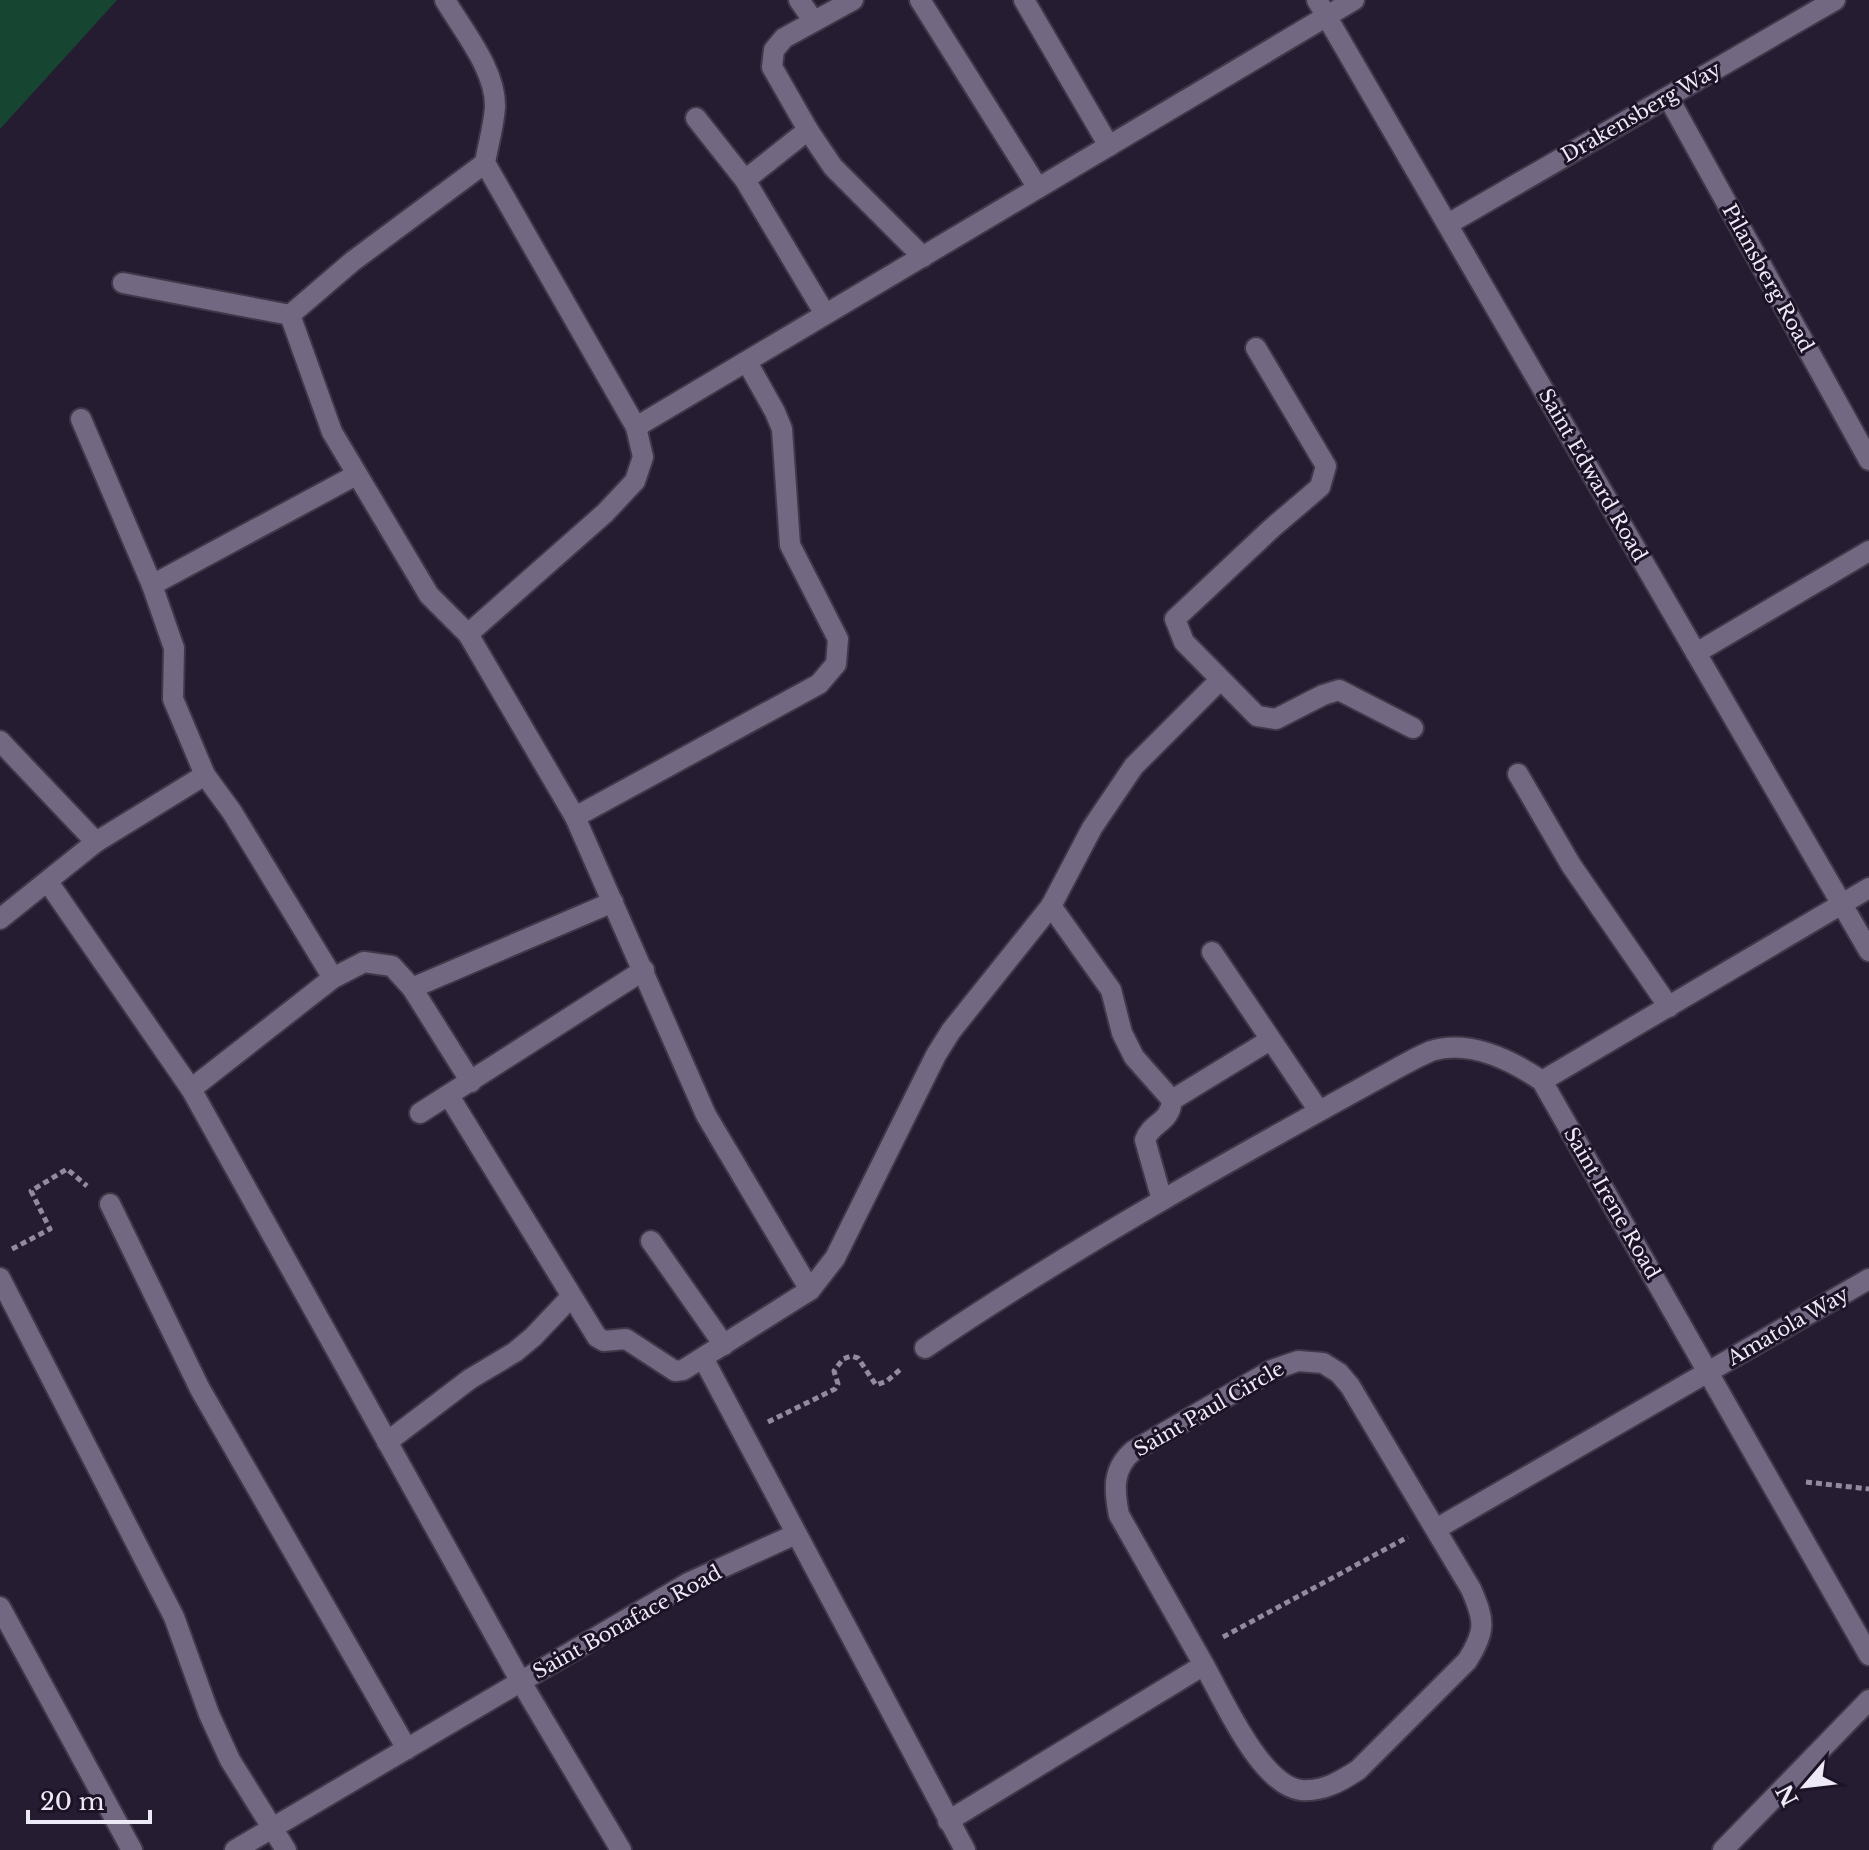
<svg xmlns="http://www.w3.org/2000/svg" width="1869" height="1850" font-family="'Libre Baskerville',serif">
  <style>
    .green { fill: #164631 }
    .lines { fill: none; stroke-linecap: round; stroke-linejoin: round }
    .minor-casing { stroke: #3f3849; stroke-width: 24 }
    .path { stroke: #928b9d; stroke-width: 5; stroke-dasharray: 6 4; stroke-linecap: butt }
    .minor { stroke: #726881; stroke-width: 20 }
    .labels { text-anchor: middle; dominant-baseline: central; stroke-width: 6; stroke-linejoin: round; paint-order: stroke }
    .street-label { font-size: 20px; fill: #eee9f7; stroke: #1c1327 }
  </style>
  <rect width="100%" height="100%" fill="#251c31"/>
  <!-- green -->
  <polygon class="green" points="0,0 117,0 0,129"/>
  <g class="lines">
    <defs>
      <g id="minor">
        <path d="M445 0C463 31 496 70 495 107 494 125 488 145 485 163L636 427 643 457 635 481 605 513 468 634"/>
        <polyline points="799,0 813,20"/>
        <polyline points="853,0 784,38 774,50 772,67 808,130 833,167 923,257"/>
        <polyline points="920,0 1038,188"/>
        <polyline points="1024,0 1109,146"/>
        <polyline points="1317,0 1869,951"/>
        <polyline points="1668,97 1869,460"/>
        <polyline points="696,118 745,180 825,314"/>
        <polyline points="745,180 808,130"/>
        <polyline points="1448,224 1835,0"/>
        <polyline points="123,283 290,315"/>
        <polyline points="290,315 332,432 429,595 468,634 575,817 706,1115 810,1290"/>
        <polyline points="290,315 353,261 485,163"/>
        <polyline points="1256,348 1326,466 1320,487 1272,528 1175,619 1184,642 1257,716 1276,719 1323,695 1339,690 1413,728"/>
        <polyline points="81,419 152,585 174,648 173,699 205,775 232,812 333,978"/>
        <polyline points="636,427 1354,0"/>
        <polyline points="152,585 356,475"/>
        <polyline points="1696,653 1869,551"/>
        <polyline points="0,741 96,842"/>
        <polyline points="1518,774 1571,865 1669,1007"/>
        <polyline points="575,817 819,684 836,664 838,639 790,545 782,429 775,412 747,362"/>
        <polyline points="48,882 191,1089 521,1682 621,1850"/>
        <path d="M1051 906 1111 990 1122 1033 1134 1057 1172 1100C1170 1124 1152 1121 1145 1140L1162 1200"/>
        <polyline points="0,919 96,842 205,775"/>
        <polyline points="1212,952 1319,1111"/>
        <polyline points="412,988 613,902"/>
        <polyline points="1542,1081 1869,888"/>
        <polyline points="191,1089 333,978 364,962 392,966 412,988 471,1082"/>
        <polyline points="449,1096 597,1337 604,1341 626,1339 675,1371 683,1370 810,1290 835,1258 936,1055 951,1031 1051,906 1092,828 1134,766 1220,680"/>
        <polyline points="1172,1100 1270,1040"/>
        <polyline points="420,1113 644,970"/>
        <polyline points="110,1204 200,1389 407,1749"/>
        <polyline points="651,1241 724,1345"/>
        <polyline points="0,1278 174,1617 209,1714 230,1760 286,1850"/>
        <path d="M925 1348C1079 1244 1241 1154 1403 1065 1412 1060 1422 1055 1431 1051 1470 1039 1511 1060 1542 1081L1869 1655"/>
        <polyline points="703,1358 965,1850"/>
        <polyline points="387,1442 470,1379 515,1352 533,1337 571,1297"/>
        <polyline points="1436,1529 1869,1279"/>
        <polyline points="0,1607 132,1850"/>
        <path d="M948 1821 1204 1665 1119 1515C1114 1490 1112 1469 1133 1451L1272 1370 1298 1361 1323 1363 1339 1373 1350 1386 1471 1589C1485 1621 1486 1631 1467 1661L1358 1770C1341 1781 1323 1792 1301 1790 1261 1786 1222 1697 1204 1665"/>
        <polyline points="235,1850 688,1583 796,1534"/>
        <polyline points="1723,1850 1869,1700"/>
      </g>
    </defs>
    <!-- minor casing -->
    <use href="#minor" class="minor-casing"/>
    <!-- path -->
    <g class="path">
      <polyline points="12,1249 50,1229 31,1191 67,1169 87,1186"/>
      <polyline points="768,1422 835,1389 838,1384 834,1371 843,1359 851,1356 858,1358 876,1385 887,1381 902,1368"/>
      <polyline points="1806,1482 1869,1489"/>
      <polyline points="1223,1637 1408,1537"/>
    </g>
    <!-- minor -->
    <use href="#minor" class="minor"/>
  </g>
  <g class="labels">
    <!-- street labels -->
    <g class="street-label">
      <text transform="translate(1641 112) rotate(-30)">Drakensberg Way</text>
      <text transform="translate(1768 278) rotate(61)">Pilansberg Road</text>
      <text transform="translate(1593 475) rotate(60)">Saint Edward Road</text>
      <text transform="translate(1612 1203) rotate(60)">Saint Irene Road</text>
      <text transform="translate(1788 1326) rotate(-30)">Amatola Way</text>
      <text transform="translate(1209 1409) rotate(-30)">Saint Paul Circle</text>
      <text transform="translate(627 1622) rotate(-29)">Saint Bonaface Road</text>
    </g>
  </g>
  <!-- north arrow -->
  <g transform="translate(1805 1786) rotate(242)" stroke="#1c1327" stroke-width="6" paint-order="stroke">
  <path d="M0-6L14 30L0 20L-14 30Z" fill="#eee9f7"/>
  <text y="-12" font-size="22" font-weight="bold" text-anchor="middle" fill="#eee9f7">N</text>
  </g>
  <!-- scale -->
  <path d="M28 1810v12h122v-12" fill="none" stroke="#eee9f7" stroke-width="4"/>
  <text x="40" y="1810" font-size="24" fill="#eee9f7" stroke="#1c1327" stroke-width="6" paint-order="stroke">20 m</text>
</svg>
